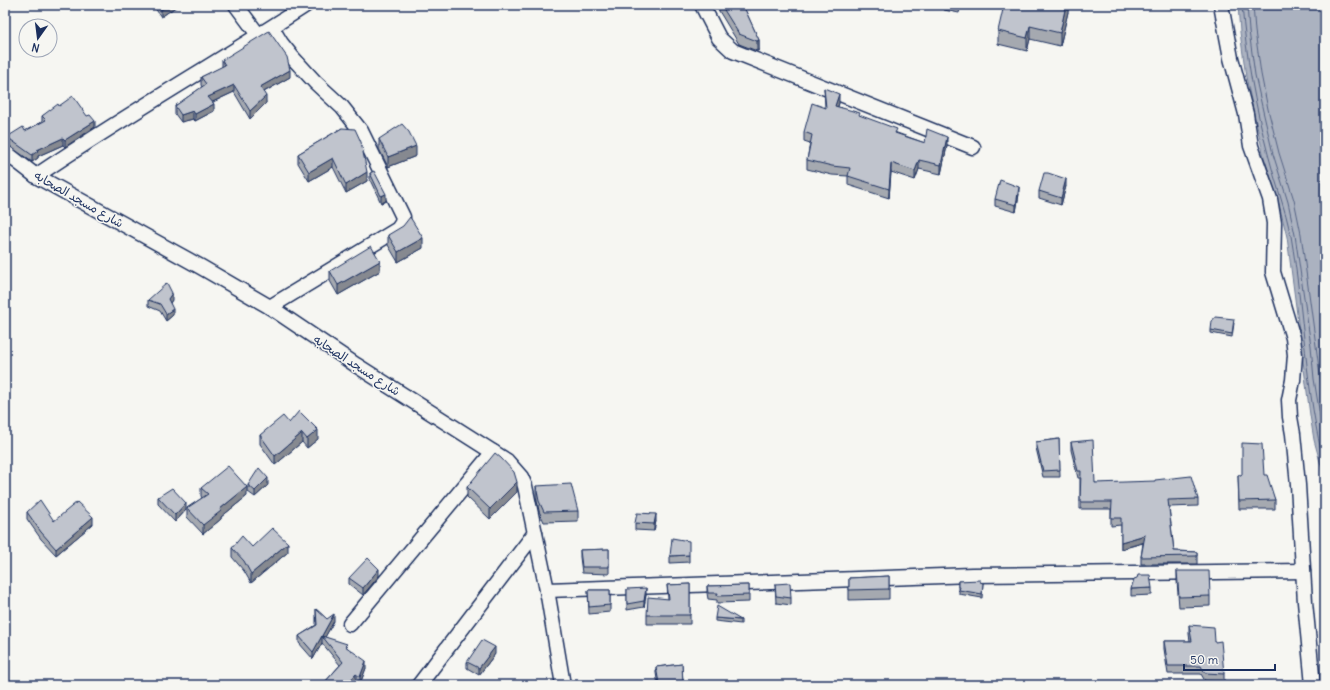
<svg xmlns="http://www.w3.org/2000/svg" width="1330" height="690" font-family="Delius,'Playpen Sans Arabic',sans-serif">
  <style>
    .water { fill: #abb2c0; stroke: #717e99 }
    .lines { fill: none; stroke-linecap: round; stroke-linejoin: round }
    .shore { stroke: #556385; stroke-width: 1 }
    .minor-casing { stroke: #1b2f5e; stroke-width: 17 }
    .minor { stroke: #f6f6f2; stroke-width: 14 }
    .wall { fill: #a5a9b0; stroke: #1b2f5e }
    .shaded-wall { fill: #868990; stroke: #1b2f5e }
    .building { fill: #c0c4cd; stroke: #1b2f5e }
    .labels { text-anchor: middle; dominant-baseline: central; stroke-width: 3; stroke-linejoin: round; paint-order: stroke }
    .street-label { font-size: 12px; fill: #1b2f5e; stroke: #f6f6f2 }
  </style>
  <rect width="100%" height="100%" fill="#f6f6f2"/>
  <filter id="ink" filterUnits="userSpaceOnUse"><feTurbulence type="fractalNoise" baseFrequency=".025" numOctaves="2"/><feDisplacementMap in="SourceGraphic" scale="8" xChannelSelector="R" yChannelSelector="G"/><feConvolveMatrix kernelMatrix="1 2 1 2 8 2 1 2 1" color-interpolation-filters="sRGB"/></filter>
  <g filter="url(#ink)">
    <!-- water -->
    <polygon class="water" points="1238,5 1325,5 1325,480 1314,440 1310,415 1287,237 1279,204 1264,157 1254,113 1246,77 1240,32"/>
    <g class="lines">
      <!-- shore -->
      <g class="shore">
        <path d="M1242 5C1246 56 1255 105 1268 154 1275 182 1285 208 1291 236 1304 312 1305 391 1325 467"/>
        <polyline points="1247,5 1249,31 1255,75 1263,111 1273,154 1288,202 1295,235 1311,346 1314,379 1325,446"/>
        <polyline points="1253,5 1255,31 1261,74 1268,109 1279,153 1294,200 1301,234 1325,413"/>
      </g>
      <defs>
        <g id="minor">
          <polyline points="236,5 259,36"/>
          <polyline points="702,5 719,38 733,51 973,147"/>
          <polyline points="1221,5 1231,58 1246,114 1251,146 1270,199 1274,223 1273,272 1293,338 1295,355 1293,380 1289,400 1290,417 1293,434 1298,485 1305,602 1313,685"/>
          <polyline points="5,152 36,176 201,267 270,307 356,365 507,461 521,477 525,486 547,590 563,685"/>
          <path d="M36 176C124 116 217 63 306 5"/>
          <polyline points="270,307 398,229 402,223 403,217 361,131 342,107 315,82 293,58 281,43 272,28"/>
          <polyline points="547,590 972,575 1303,571"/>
          <polyline points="350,624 493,452"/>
          <polyline points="419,685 535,533"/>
        </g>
      </defs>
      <!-- minor casing -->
      <use href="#minor" class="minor-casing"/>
      <!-- minor -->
      <use href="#minor" class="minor"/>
    </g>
    <!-- wall -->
    <g class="wall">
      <polygon points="153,5 177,5 177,6 161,17"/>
      <polygon points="719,5 743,5 759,40 759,50 757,51 739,44 719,11"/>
      <polygon points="944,5 961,5 959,13 944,10"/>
      <polygon points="1068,5 1068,12 1060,46 1030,39 1027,51 998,44 998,31"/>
      <polygon points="1125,5 1144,5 1144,9"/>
      <polygon points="222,60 290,77 264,92 266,103 250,119 234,92 213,102 214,111 195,121 193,119 181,122 175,114 175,106 202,87 201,85 201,77 222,67"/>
      <polygon points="824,88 839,103 838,107 860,116 897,133 925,143 947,146 941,174 919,169 915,180 891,172 889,198 848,185 848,176 832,175 807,169 807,160 810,143 804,141 804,132 825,108"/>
      <polygon points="59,106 95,127 65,147 63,145 38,156 38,158 32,162 7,144 7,137 25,131 42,122 42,116"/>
      <polygon points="342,128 367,181 346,193 333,167 309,181 298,163 298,154"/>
      <polygon points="379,139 416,156 388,167 379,149"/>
      <polygon points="370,173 386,201 381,203 370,180"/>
      <polygon points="1066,186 1061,205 1039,198 1039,191"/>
      <polygon points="1019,194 1016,212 995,206 995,199"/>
      <polygon points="388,235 423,248 398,262 388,245"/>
      <polygon points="330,271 380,271 338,295 330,281"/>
      <polygon points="148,300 172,300 170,303 173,315 166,321 160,311 148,306"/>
      <polygon points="1234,323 1232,337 1211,333 1211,330"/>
      <polygon points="289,423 318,439 307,448 302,442 275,465 260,444 260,435"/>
      <polygon points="1059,439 1060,477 1043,477 1036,448 1036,442"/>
      <polygon points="1071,442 1095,483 1198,499 1198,506 1169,507 1174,551 1197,552 1197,564 1141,564 1141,557 1143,543 1121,549 1121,525 1111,526 1111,509 1080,509 1080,478 1078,478 1071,450"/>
      <polygon points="1238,475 1264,475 1275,500 1275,509 1239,509"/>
      <polygon points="248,485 268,485 255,497 248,492"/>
      <polygon points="536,486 578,511 578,521 544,522 539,511 536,496"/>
      <polygon points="467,487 517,492 490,519 467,497"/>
      <polygon points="201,488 247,496 221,517 221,519 203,534 187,517 187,508 202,498 201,496"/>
      <polygon points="158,497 186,510 175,522 158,504"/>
      <polygon points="27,512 54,521 93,524 56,555 41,539 27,519"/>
      <polygon points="656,521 654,531 635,530 635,523"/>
      <polygon points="252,547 288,552 251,583 244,571 232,557 232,548"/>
      <polygon points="609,549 609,574 582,573 580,557 580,550"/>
      <polygon points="689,555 689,562 670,563 670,556"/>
      <polygon points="1177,571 1210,596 1210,606 1179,607 1177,581"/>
      <polygon points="379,576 363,595 349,584 349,578"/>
      <polygon points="889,576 889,599 849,600 849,578"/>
      <polygon points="958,581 980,582 983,583 982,598 959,594 959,591 958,590"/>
      <polygon points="690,584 690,624 647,624 647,615 668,599 667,585"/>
      <polygon points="775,584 791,598 791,605 776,603"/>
      <polygon points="749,585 749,602 717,603 717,600 708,599 707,593 707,586"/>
      <polygon points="1152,588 1152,595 1131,596 1131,589"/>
      <polygon points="627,589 646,595 644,607 627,610"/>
      <polygon points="588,590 610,590 610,612 589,614"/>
      <polygon points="316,609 327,619 334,621 325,637 347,647 366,668 360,684 356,681 352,685 325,685 325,682 340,665 322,643 313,659 299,643 299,636 316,625"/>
      <polygon points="715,618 741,620 741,624 715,621"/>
      <polygon points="1189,625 1215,642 1224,674 1224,682 1205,681 1201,674 1168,674 1164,649 1164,641 1190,641 1189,634"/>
      <polygon points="495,654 479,675 467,668 467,662"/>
      <polygon points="682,664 683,685 658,685 656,673 656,667"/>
    </g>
    <!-- shaded-wall -->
    <g class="shaded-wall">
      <polygon points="168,5 177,5 177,6 161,17 161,10"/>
      <polygon points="1066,5 1068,5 1068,12 1060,46 1060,33"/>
      <polygon points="1030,26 1030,39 1027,51 1027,38"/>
      <polygon points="759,40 759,50 757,51 757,41"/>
      <polygon points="290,70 290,77 260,94 260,87"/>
      <polygon points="234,85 234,92 208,104 208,97"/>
      <polygon points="839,94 839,103 835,115 835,106"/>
      <polygon points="266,96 266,103 250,119 250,111"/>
      <polygon points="214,104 214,111 195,121 195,114"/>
      <polygon points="193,111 193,119 181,122 181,115"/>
      <polygon points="95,121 95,127 65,147 65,140"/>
      <polygon points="947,137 947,146 941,174 941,165"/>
      <polygon points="63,138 63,145 38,156 38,158 32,162 32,155 37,150"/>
      <polygon points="416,146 416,156 388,167 388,157"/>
      <polygon points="333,158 333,167 309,181 309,172"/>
      <polygon points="919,160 919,169 915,180 915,171"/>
      <polygon points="891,163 891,172 889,198 889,189"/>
      <polygon points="367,172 367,181 346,193 346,185"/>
      <polygon points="1066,179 1066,186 1061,205 1061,198"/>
      <polygon points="1019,187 1019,194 1016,212 1016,205"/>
      <polygon points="386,194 386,201 381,203 381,196"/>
      <polygon points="423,238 423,248 398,262 398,252"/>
      <polygon points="380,261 380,271 338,295 338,285"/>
      <polygon points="172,293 172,300 168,306 168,299"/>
      <polygon points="173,309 173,315 166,321 166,314"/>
      <polygon points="318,430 318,439 307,448 307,439"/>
      <polygon points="302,433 302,442 275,465 275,456"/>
      <polygon points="268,478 268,485 255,497 255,491"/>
      <polygon points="517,482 517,492 490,519 490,509"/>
      <polygon points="247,487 247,496 221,517 221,519 203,534 203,525 220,509"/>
      <polygon points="186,503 186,510 175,522 175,515"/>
      <polygon points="656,514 656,521 654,531 654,524"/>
      <polygon points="93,517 93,524 56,555 56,549"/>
      <polygon points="1145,535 1145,542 1121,549 1121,542"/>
      <polygon points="288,543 288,552 251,583 251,574"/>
      <polygon points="379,569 379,576 363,595 363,588"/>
      <polygon points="646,588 646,595 644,607 644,601"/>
      <polygon points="334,614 334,621 324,639 322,636 322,643 313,659 313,652"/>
      <polygon points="495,647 495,654 479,675 479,668"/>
      <polygon points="366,661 366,668 360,684 360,677"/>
      <polygon points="356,674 356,681 352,685 346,685"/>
    </g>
    <!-- building -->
    <g class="building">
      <polygon points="158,5 168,5 161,10"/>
      <polygon points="721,5 743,5 759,40 757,41 739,34"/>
      <polygon points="950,5 960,5 959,7"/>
      <polygon points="1004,5 1066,5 1060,33 1030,26 1027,38 998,31"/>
      <polygon points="269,31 287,57 290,70 260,87 266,96 250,111 234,85 208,97 214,104 195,114 193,111 181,115 175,106 206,84 201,77 225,65 222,60"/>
      <polygon points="824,88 839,94 835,106 860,113 859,115 897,129 895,133 925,143 927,129 947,137 941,165 919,160 915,171 891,163 889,189 848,176 850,168 832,166 807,160 812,135 804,132 812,103 826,108"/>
      <polygon points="73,96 87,116 90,115 95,121 65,140 63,138 37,150 38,151 32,155 7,137 23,127 25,131 46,120 42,116 58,104 59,106"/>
      <polygon points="402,124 409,132 416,146 388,157 379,139"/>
      <polygon points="342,128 355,129 361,142 367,172 346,185 333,158 309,172 298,154"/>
      <polygon points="374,171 386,194 381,196 370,173"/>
      <polygon points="1044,173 1048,173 1066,179 1061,198 1039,191"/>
      <polygon points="1000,180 1019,187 1016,205 995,199"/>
      <polygon points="410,217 423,238 398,252 388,235 403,226"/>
      <polygon points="371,246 380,261 338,285 330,271"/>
      <polygon points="167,283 172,293 168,299 173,309 166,314 160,304 148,300"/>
      <polygon points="1215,317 1234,319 1232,334 1211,330 1212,321"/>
      <polygon points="299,411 318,430 307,439 302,433 275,456 260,435 283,416 289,423"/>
      <polygon points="1059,439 1060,470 1043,471 1036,442"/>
      <polygon points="1093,440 1095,483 1155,481 1155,480 1191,476 1198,499 1168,500 1174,551 1197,552 1197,556 1141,557 1145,535 1121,542 1121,518 1111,518 1112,502 1080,502 1081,471 1078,471 1071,442"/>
      <polygon points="1242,443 1262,444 1264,475 1267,475 1275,500 1239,501 1238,475 1242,475"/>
      <polygon points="495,453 501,458 514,472 517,482 490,509 467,487"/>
      <polygon points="228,466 247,487 220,509 221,511 203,525 187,508 208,494 201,488"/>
      <polygon points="259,468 268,478 255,491 248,485"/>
      <polygon points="571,484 578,511 544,512 539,501 536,486"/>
      <polygon points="172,488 186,503 175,515 158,497"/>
      <polygon points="40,500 54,521 77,502 93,517 56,549 41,532 27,512"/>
      <polygon points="637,513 656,514 654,524 635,523"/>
      <polygon points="272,528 288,543 251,574 244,561 232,548 242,536 252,547"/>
      <polygon points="672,538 689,541 689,555 670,556"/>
      <polygon points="609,549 609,567 582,567 580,550"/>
      <polygon points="368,558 379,569 363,588 349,578"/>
      <polygon points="1177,571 1209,571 1210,596 1179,597"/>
      <polygon points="1138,575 1150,575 1152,588 1131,589 1134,579 1137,578"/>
      <polygon points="889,576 889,589 849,590 849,578"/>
      <polygon points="980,580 980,582 983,583 982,594 959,590 960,587 958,587 958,581"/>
      <polygon points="790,583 791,598 776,596 775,584"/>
      <polygon points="690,584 690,615 647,615 648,597 669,599 667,585"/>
      <polygon points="749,585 749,595 717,596 718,593 708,593 707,586"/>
      <polygon points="646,588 644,601 627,604 627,589"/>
      <polygon points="588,590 610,590 610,605 589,607"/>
      <polygon points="717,606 741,620 715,618"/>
      <polygon points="316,609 327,619 334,614 313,652 299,636 317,625"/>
      <polygon points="1189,625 1214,627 1215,642 1221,641 1224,674 1205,673 1201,666 1168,666 1164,641 1192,641"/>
      <polygon points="322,636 347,644 345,646 366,661 360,677 356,674 346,685 328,685 325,682 343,662"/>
      <polygon points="482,640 495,647 479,668 467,662"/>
      <polygon points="682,664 683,684 659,683 656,667"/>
    </g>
  </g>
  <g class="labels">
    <!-- street labels -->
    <g class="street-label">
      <text transform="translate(79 199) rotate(30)">شارع مسجد الصحابه</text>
      <text transform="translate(357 365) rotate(33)">شارع مسجد الصحابه</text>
    </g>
  </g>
  <!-- margin -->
  <rect width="1330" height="690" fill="none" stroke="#f6f6f2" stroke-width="20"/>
  <rect x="10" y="10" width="1310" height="670" fill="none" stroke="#1b2f5e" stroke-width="1.5" filter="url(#ink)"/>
  <!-- north arrow -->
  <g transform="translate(38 38) rotate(194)"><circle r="19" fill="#f6f6f2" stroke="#9ea6b7"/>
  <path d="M0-3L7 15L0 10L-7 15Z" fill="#1b2f5e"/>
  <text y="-6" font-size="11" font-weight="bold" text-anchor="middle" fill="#1b2f5e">N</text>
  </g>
  <!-- scale -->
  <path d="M1184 664v6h91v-6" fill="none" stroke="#1b2f5e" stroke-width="2"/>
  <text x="1190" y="664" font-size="12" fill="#1b2f5e" stroke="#f6f6f2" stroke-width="3" paint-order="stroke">50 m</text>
</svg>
